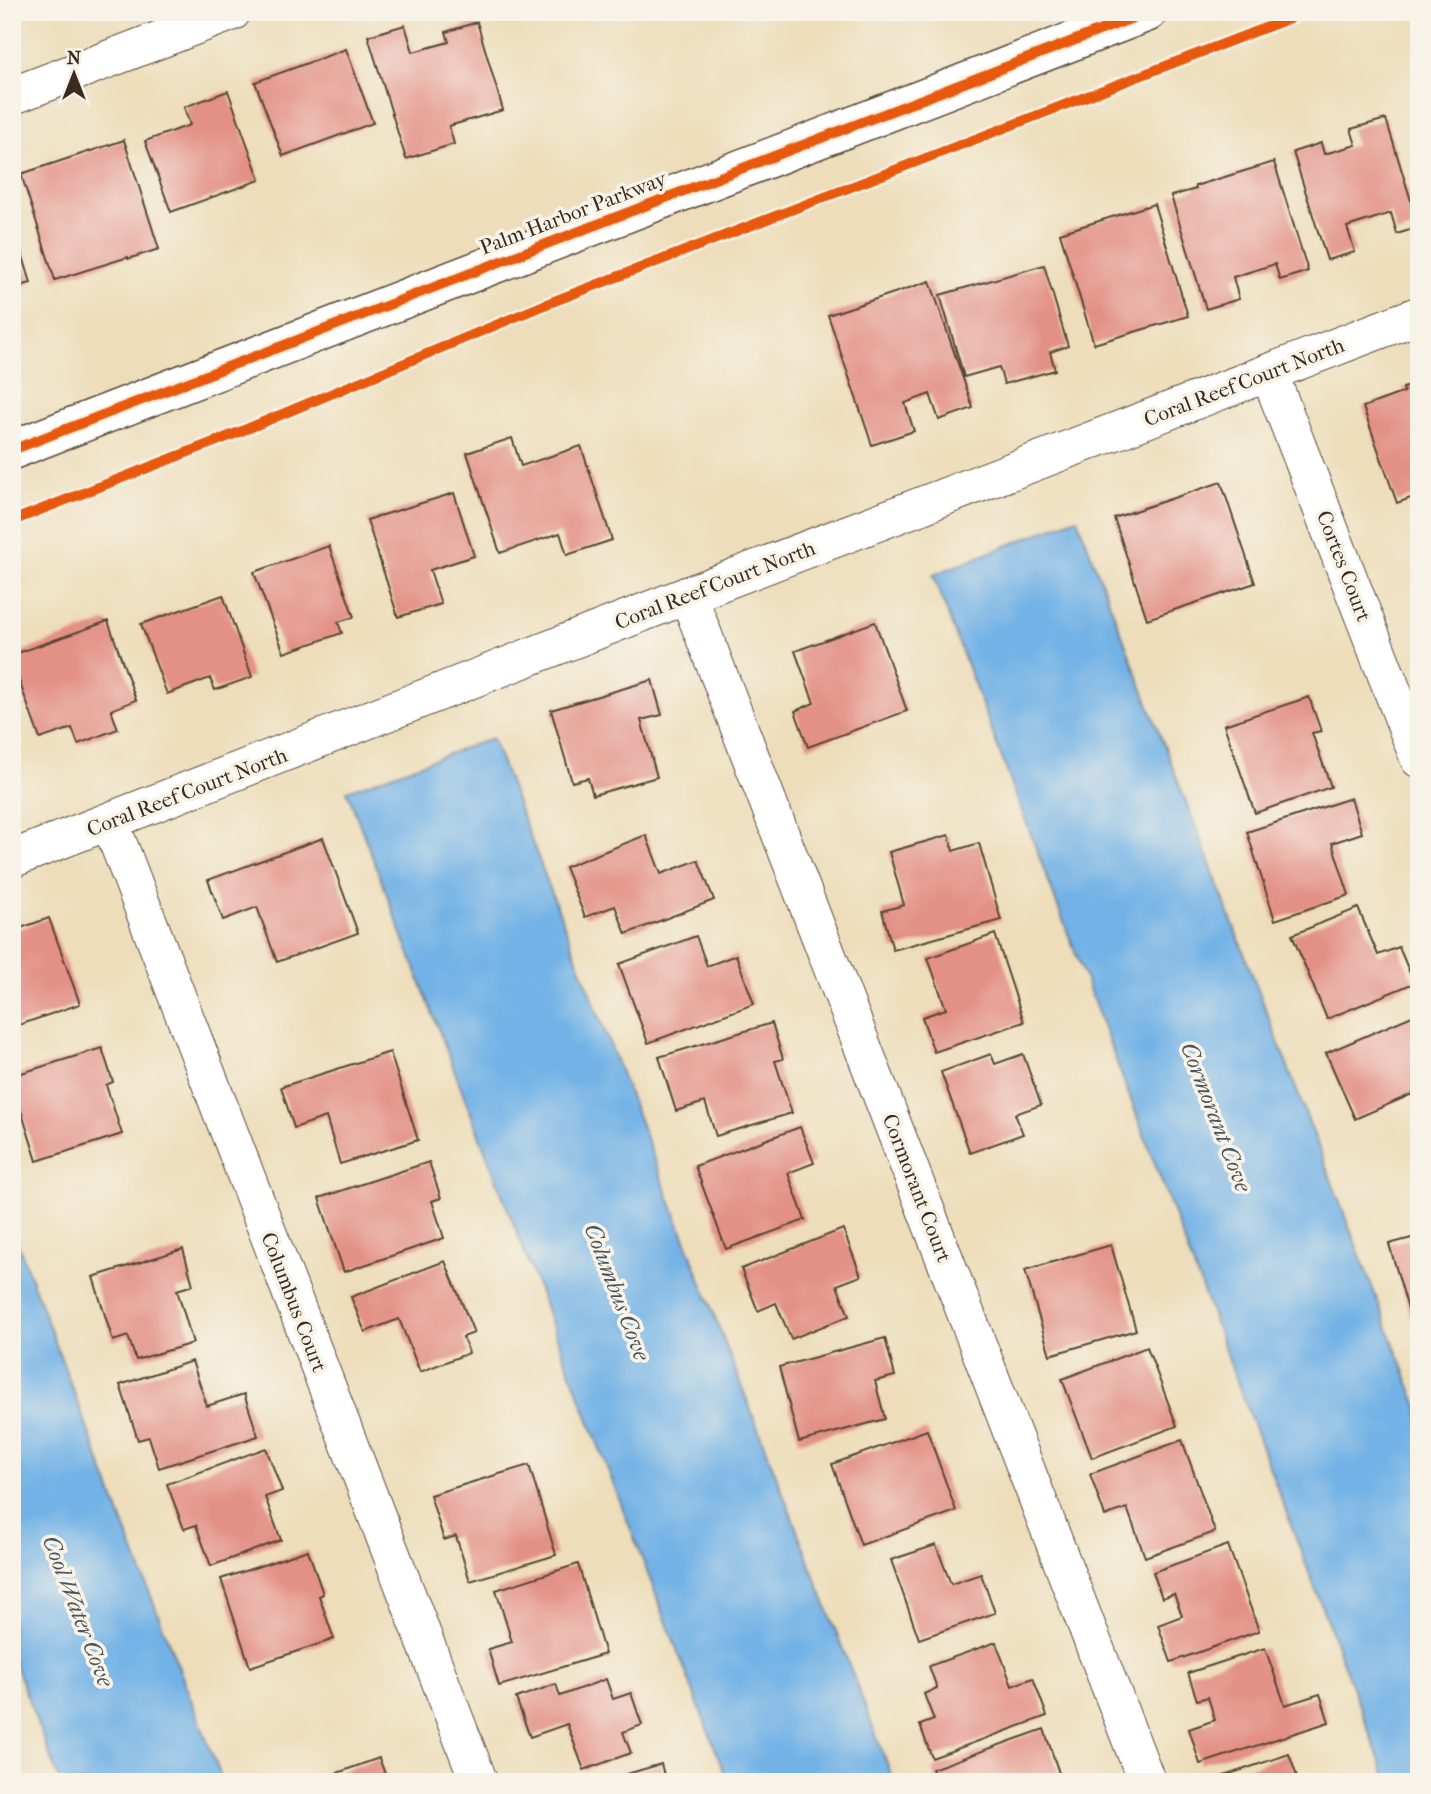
<svg xmlns="http://www.w3.org/2000/svg" width="1431" height="1794" font-family="'IM FELL French Canon',serif">
  <style>
    .water { fill: #73b2e6; stroke: #576e82; stroke-width: 2 }
    .building { fill: #e39086 }
    .lines { fill: none; stroke-linecap: round; stroke-linejoin: round }
    .minor-casing { stroke: #564535; stroke-width: 39 }
    .tertiary-casing { stroke: #564535; stroke-width: 41 }
    .minor { stroke: #fff; stroke-width: 37 }
    .tertiary { stroke: #fff; stroke-width: 38 }
    .cycleway-casing { stroke: #f7f3e8; stroke-width: 15 }
    .cycleway { stroke: #e8590c; stroke-width: 10 }
    .labels { text-anchor: middle; dominant-baseline: central; stroke-width: 7; stroke-linejoin: round; paint-order: stroke }
    .street-label { font-size: 21px; fill: #3b2a1e; stroke: #f7f3e8 }
    .water-label { font-size: 23px; font-style: italic; fill: #4c535a; stroke: #f7f3e8 }
  </style>
  <rect width="100%" height="100%" fill="#f7f3e8"/>
  <filter id="ink" filterUnits="userSpaceOnUse"><feTurbulence type="fractalNoise" baseFrequency=".0143" numOctaves="2"/><feDisplacementMap in="SourceGraphic" scale="14" xChannelSelector="R" yChannelSelector="G"/><feConvolveMatrix kernelMatrix="1 2 1 2 8 2 1 2 1" color-interpolation-filters="sRGB"/></filter>
  <filter id="wash" filterUnits="userSpaceOnUse"><feTurbulence type="fractalNoise" baseFrequency=".00686" numOctaves="4" result="noise"/><feDisplacementMap in="SourceGraphic" scale="28" xChannelSelector="R" yChannelSelector="G"/><feGaussianBlur stdDeviation="1.57" result="paint"/><feColorMatrix in="noise" values="0 0 0 0 0 0 0 0 0 0 0 0 0 0 0 0 0 1.4 0 .05"/><feComposite in="paint" operator="in"/></filter>
  <g filter="url(#wash)">
    <rect width="100%" height="100%" fill="#edddba"/>
    <!-- water -->
    <g class="water">
      <polygon points="1077,518 1419,1409 1419,1782 1388,1782 933,575"/>
      <polygon points="492,738 894,1782 728,1782 347,791"/>
      <polygon points="12,1228 135,1555 223,1782 60,1782 12,1657"/>
    </g>
    <g id="blocks">
      <!-- building -->
      <g class="building">
        <polygon points="477,22 503,110 449,126 454,144 406,159 368,36 405,25 413,52 449,42 446,32"/>
        <polygon points="346,49 373,123 283,156 255,82"/>
        <polygon points="228,91 260,180 171,212 145,141 190,125 184,107"/>
        <polygon points="1386,119 1419,227 1397,234 1391,213 1347,227 1355,252 1327,260 1293,152 1321,143 1324,154 1356,145 1351,129"/>
        <polygon points="124,140 159,249 128,259 128,257 55,280 21,174"/>
        <polygon points="1274,162 1308,271 1280,280 1275,264 1233,277 1239,299 1206,309 1171,196 1196,189 1195,186"/>
        <polygon points="1154,204 1188,316 1094,344 1060,233"/>
        <polygon points="13,223 31,283 12,288 12,224"/>
        <polygon points="1044,265 1068,346 1050,352 1055,370 1004,384 999,367 964,377 940,295"/>
        <polygon points="930,281 973,408 939,420 930,394 905,403 914,431 872,445 828,315"/>
        <polygon points="1419,383 1419,495 1397,503 1363,407 1404,392 1403,388"/>
        <polygon points="512,438 521,466 581,446 612,540 567,555 560,533 500,553 467,453"/>
        <polygon points="1221,482 1255,583 1147,619 1114,518"/>
        <polygon points="454,493 474,556 430,570 441,604 398,617 367,520"/>
        <polygon points="329,546 354,617 338,622 342,633 284,653 254,572"/>
        <polygon points="223,595 252,677 215,690 210,678 167,694 141,624"/>
        <polygon points="108,621 136,700 111,710 118,729 78,744 72,728 40,739 12,661 12,655"/>
        <polygon points="875,622 907,711 808,747 795,711 814,703 795,651"/>
        <polygon points="652,680 662,715 641,720 657,777 593,795 588,778 572,782 551,710"/>
        <polygon points="1309,697 1321,731 1312,733 1331,787 1255,813 1224,725"/>
        <polygon points="1351,798 1362,833 1332,843 1349,895 1275,920 1247,832"/>
        <polygon points="646,835 661,874 698,860 714,900 626,934 615,906 585,917 565,867"/>
        <polygon points="949,835 953,851 979,843 1001,920 893,950 882,911 904,905 889,852"/>
        <polygon points="323,838 358,933 277,962 257,907 223,920 208,880"/>
        <polygon points="1358,908 1378,955 1399,947 1414,983 1327,1019 1292,935"/>
        <polygon points="49,918 80,1004 13,1027 12,931"/>
        <polygon points="995,934 1024,1022 934,1052 922,1017 946,1009 928,958"/>
        <polygon points="696,936 707,966 736,955 754,1004 648,1043 619,964"/>
        <polygon points="1419,1013 1419,1091 1355,1119 1326,1053"/>
        <polygon points="772,1023 783,1059 775,1061 792,1113 716,1136 705,1102 676,1111 659,1057"/>
        <polygon points="102,1048 113,1082 106,1085 122,1134 37,1161 12,1082 12,1076"/>
        <polygon points="390,1052 418,1140 340,1164 326,1117 294,1128 281,1087"/>
        <polygon points="991,1054 995,1064 1023,1054 1041,1105 1015,1114 1023,1134 970,1153 941,1072"/>
        <polygon points="800,1127 814,1163 788,1173 805,1220 726,1249 695,1166"/>
        <polygon points="429,1162 441,1198 432,1201 444,1238 344,1272 319,1198"/>
        <polygon points="843,1229 861,1276 837,1285 849,1316 791,1339 776,1303 758,1311 741,1269"/>
        <polygon points="1419,1236 1419,1328 1414,1329 1389,1244"/>
        <polygon points="1111,1245 1136,1330 1050,1355 1025,1270"/>
        <polygon points="183,1249 193,1285 177,1290 193,1343 136,1360 128,1336 113,1341 93,1277"/>
        <polygon points="445,1261 474,1333 463,1337 469,1353 420,1372 399,1319 365,1332 351,1297"/>
        <polygon points="885,1338 895,1376 875,1381 885,1419 799,1442 779,1367"/>
        <polygon points="1147,1347 1177,1426 1092,1458 1062,1379"/>
        <polygon points="192,1361 207,1406 244,1394 258,1436 159,1468 149,1437 138,1440 120,1385"/>
        <polygon points="927,1430 956,1511 861,1545 832,1464"/>
        <polygon points="1182,1440 1215,1532 1145,1557 1127,1508 1105,1516 1090,1474"/>
        <polygon points="266,1448 282,1491 265,1497 281,1540 211,1566 196,1525 184,1529 167,1484"/>
        <polygon points="529,1465 556,1555 470,1581 456,1536 444,1540 430,1495"/>
        <polygon points="936,1545 951,1584 981,1574 995,1613 919,1639 891,1560"/>
        <polygon points="1228,1545 1259,1631 1171,1662 1158,1625 1182,1616 1174,1594 1162,1598 1153,1572"/>
        <polygon points="308,1550 323,1594 319,1596 334,1639 250,1667 221,1579"/>
        <polygon points="578,1564 605,1654 499,1686 488,1649 512,1642 496,1590"/>
        <polygon points="996,1642 1012,1686 1033,1678 1047,1716 932,1758 920,1725 934,1720 924,1694 937,1688 929,1666"/>
        <polygon points="1265,1648 1285,1705 1320,1694 1329,1722 1200,1764 1189,1729 1215,1720 1208,1697 1197,1700 1188,1673"/>
        <polygon points="606,1679 613,1699 631,1693 642,1725 623,1732 631,1753 584,1770 567,1724 530,1737 516,1698 556,1684 560,1696"/>
        <polygon points="1044,1729 1060,1776 1049,1780 1049,1782 937,1782 932,1769"/>
        <polygon points="1289,1754 1299,1782 1216,1782 1215,1779"/>
        <polygon points="379,1758 388,1782 315,1782 315,1781"/>
        <polygon points="661,1764 666,1782 603,1782 603,1781"/>
      </g>
    </g>
  </g>
  <g filter="url(#ink)">
    <use href="#blocks" fill-opacity="0" stroke="#564535" stroke-width="2"/>
    <g class="lines">
      <defs>
        <g id="minor">
          <polyline points="12,96 232,12"/>
          <polyline points="1269,373 1419,759"/>
          <polyline points="688,595 1147,1782"/>
          <polyline points="110,822 479,1782"/>
          <polyline points="12,859 688,595 1419,315"/>
        </g>
        <polyline id="tertiary" points="12,450 1148,12"/>
      </defs>
      <!-- minor casing -->
      <use href="#minor" class="minor-casing"/>
      <!-- tertiary casing -->
      <use href="#tertiary" class="tertiary-casing"/>
      <!-- minor -->
      <use href="#minor" class="minor"/>
      <!-- tertiary -->
      <use href="#tertiary" class="tertiary"/>
      <defs>
        <g id="cycleway">
          <polyline points="12,450 1148,12"/>
          <polyline points="12,521 237,433 544,305 1306,12"/>
        </g>
      </defs>
      <!-- cycleway casing -->
      <use href="#cycleway" class="cycleway-casing"/>
      <!-- cycleway -->
      <use href="#cycleway" class="cycleway"/>
    </g>
  </g>
  <g class="labels">
    <!-- street labels -->
    <g class="street-label">
      <text transform="translate(573 213) rotate(-21)">Palm Harbor Parkway</text>
      <text transform="translate(1244 382) rotate(-21)">Coral Reef Court North</text>
      <text transform="translate(1344 566) rotate(69)">Cortes Court</text>
      <text transform="translate(715 585) rotate(-21)">Coral Reef Court North</text>
      <text transform="translate(187 792) rotate(-21)">Coral Reef Court North</text>
      <text transform="translate(917 1188) rotate(69)">Cormorant Court</text>
      <text transform="translate(294 1302) rotate(69)">Columbus Court</text>
    </g>
    <!-- water labels -->
    <g class="water-label">
      <text transform="translate(1216 1117) rotate(69)">Cormorant Cove</text>
      <text transform="translate(617 1292) rotate(69)">Columbus Cove</text>
      <text transform="translate(78 1611) rotate(69)">Cool Water Cove</text>
    </g>
  </g>
  <!-- margin -->
  <rect width="1431" height="1794" fill="none" stroke="#f7f3e8" stroke-width="42"/>
  <!-- north arrow -->
  <g transform="translate(74 74)" stroke="#f7f3e8" stroke-width="5" paint-order="stroke">
  <path d="M0-5L12 26L0 18L-12 26Z" fill="#3b2a1e"/>
  <text y="-10" font-size="19" font-weight="bold" text-anchor="middle" fill="#3b2a1e">N</text>
  </g>
</svg>
